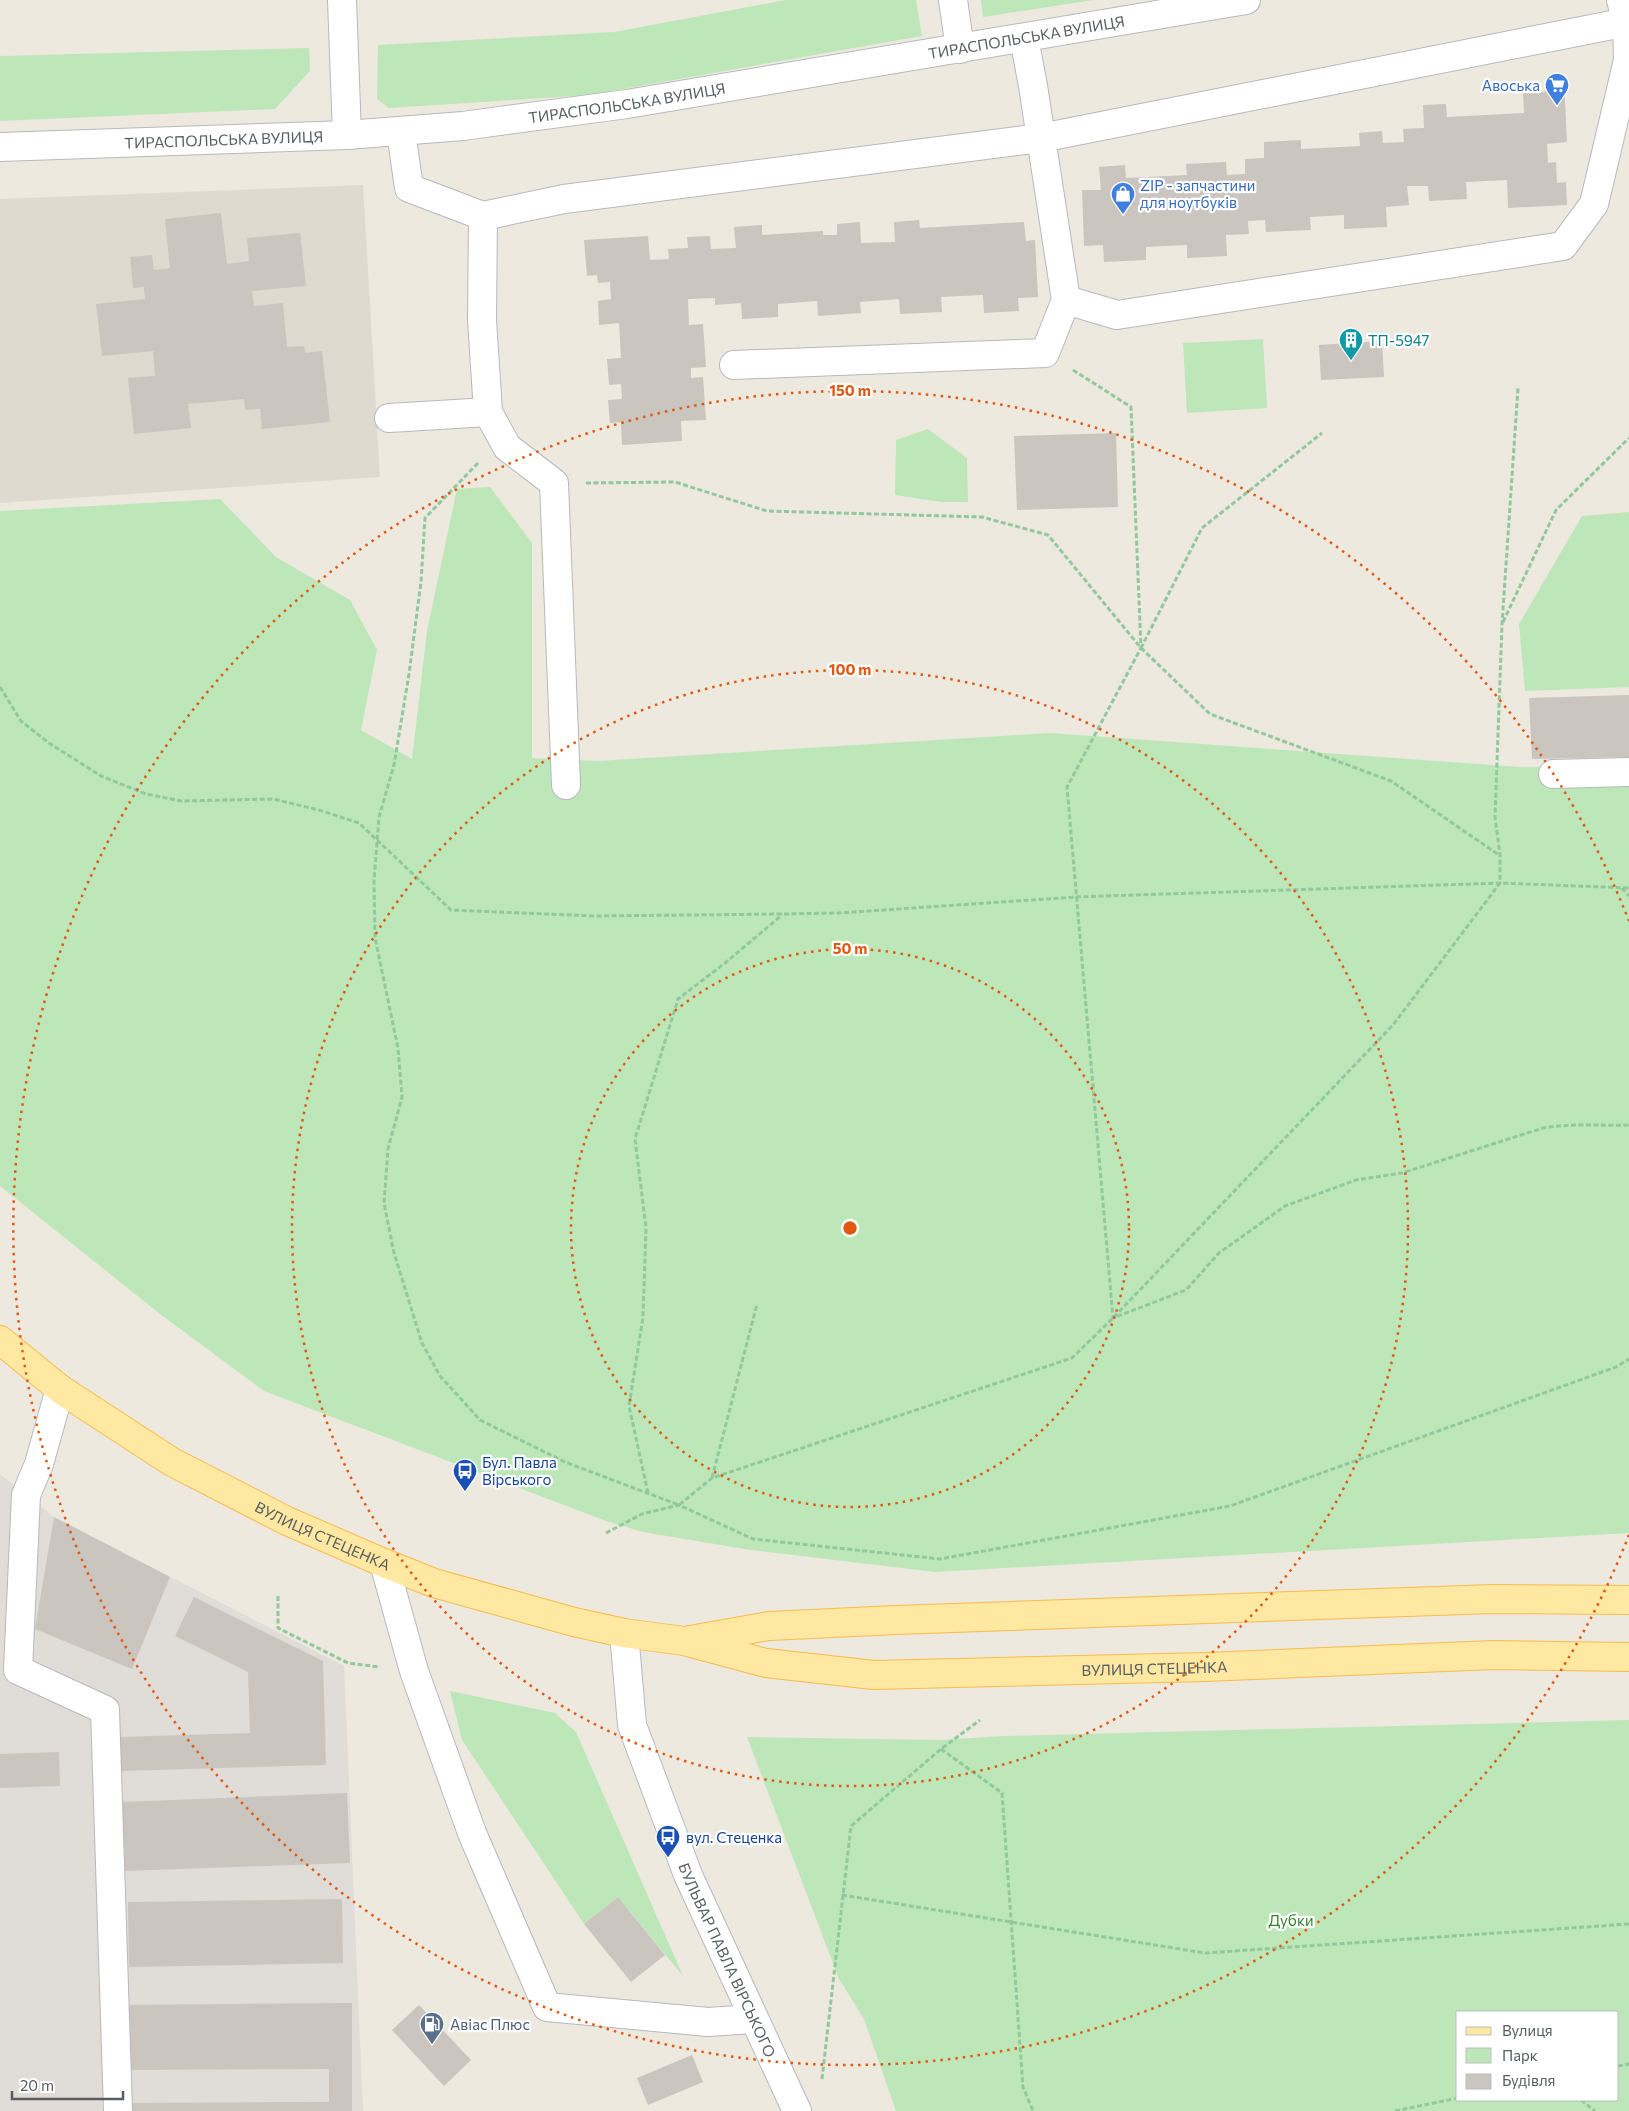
<svg xmlns="http://www.w3.org/2000/svg" width="1629" height="2111" font-family="Commissioner,sans-serif">
  <style>
    .industrial { fill: #e0dcd7 }
    .education { fill: #dfdad0 }
    .green { fill: #bde7b9; fill-rule: evenodd }
    .building { fill: #cac5be }
    .lines { fill: none; stroke-linecap: round; stroke-linejoin: round }
    .minor-casing { stroke: #b5b9be; stroke-width: 30 }
    .major-casing { stroke: #fabb4b; stroke-width: 30 }
    .path { stroke: #92c89d; stroke-width: 3; stroke-dasharray: 5 2.5; stroke-linecap: butt }
    .minor { stroke: #fff; stroke-width: 28 }
    .major { stroke: #ffe8a2; stroke-width: 28 }
    .ring { fill: none; stroke: #e15910; stroke-width: 2.5; stroke-dasharray: 2.5 5 }
    .labels { text-anchor: middle; dominant-baseline: central; stroke-width: 4.5; stroke-linejoin: round; paint-order: stroke }
    .street-label { font-size: 15px; fill: #585d62; stroke: #fff }
    .shop-label { font-size: 15px; fill: #366cbe; stroke: #fff; text-anchor: end }
    .culture-label { font-size: 15px; fill: #0d838f; stroke: #fff; text-anchor: start }
    .transit-label { font-size: 15px; fill: #164399; stroke: #fff; text-anchor: start }
    .park-label { font-size: 15px; fill: #31832e; stroke: #fff }
    .service-label { font-size: 15px; fill: #4e5e75; stroke: #fff; text-anchor: start }
    .centre { fill: #e15910; stroke: #fff; stroke-width: 2.5 }
    .ring-label { font-size: 15px; text-anchor: middle; font-weight: bold; fill: #e15910; stroke: #fff; stroke-width: 4.5; stroke-linejoin: round; paint-order: stroke }
  </style>
  <rect width="100%" height="100%" fill="#ede9df"/>
  <!-- industrial -->
  <polygon class="industrial" points="0,1474 54,1517 344,1666 363,2111 0,2111"/>
  <!-- education -->
  <polygon class="education" points="363,185 380,477 0,503 0,199"/>
  <!-- green -->
  <g class="green">
    <polygon points="786,0 916,0 922,36 589,95 389,108 377,99 378,45 614,32"/>
    <polygon points="981,0 1093,0 983,17"/>
    <polygon points="309,48 310,71 275,109 0,121 0,56"/>
    <polygon points="1263,339 1267,408 1187,413 1183,343"/>
    <polygon points="928,429 967,458 968,502 941,502 895,495 896,440"/>
    <polygon points="490,487 532,543 532,758 598,761 1050,733 1519,767 1629,767 1629,1533 935,1572 751,1550 643,1532 606,1521 264,1391 160,1314 0,1186 0,511 220,499 276,557 350,600 377,650 361,730 412,759 427,631 457,489"/>
    <polygon points="1629,512 1629,687 1525,691 1519,624 1582,516"/>
    <polygon points="450,1691 555,1713 576,1732 683,1976 618,1897 584,1924 462,1740"/>
    <path d="M1629 1720V2111H896L864 2019 839 1979 747 1737 941 1740 1003 1736ZM1618 2012V2100H1458V2012Z"/>
  </g>
  <!-- building -->
  <g class="building">
    <polygon points="1564,80 1567,142 1547,144 1548,163 1556,162 1557,183 1566,182 1567,205 1508,208 1507,180 1466,182 1467,199 1429,201 1428,186 1407,186 1409,205 1386,207 1387,227 1344,229 1344,215 1310,217 1311,230 1266,232 1265,220 1248,221 1249,234 1226,235 1227,256 1187,258 1187,245 1164,246 1146,247 1146,260 1104,262 1103,245 1084,246 1082,190 1101,190 1099,167 1125,165 1126,178 1187,175 1186,164 1226,162 1227,175 1245,174 1245,159 1264,158 1264,142 1301,140 1301,149 1360,146 1359,133 1382,131 1383,143 1404,142 1403,129 1424,128 1423,105 1446,104 1447,117 1524,113 1523,93 1545,92 1545,82"/>
    <polygon points="221,213 227,264 249,261 247,238 300,233 306,286 252,291 254,306 283,303 287,347 304,346 305,353 322,351 330,422 262,429 260,409 245,410 244,399 188,404 191,428 134,434 128,378 155,376 153,351 102,356 96,304 145,299 144,287 133,288 130,257 152,255 154,270 170,268 165,219"/>
    <polygon points="919,220 920,228 1024,222 1026,241 1035,240 1038,297 1018,298 1019,311 984,313 983,295 941,297 942,312 900,314 899,299 860,302 861,313 818,316 817,301 778,304 778,317 742,319 741,303 715,305 715,298 688,299 689,325 703,324 706,367 691,368 691,378 703,377 706,420 681,421 682,441 622,445 621,422 610,423 608,400 622,399 621,384 609,385 607,359 621,358 619,323 599,325 598,301 611,299 610,282 598,283 597,275 587,276 584,240 648,236 650,260 669,259 668,249 688,248 687,237 710,236 711,249 736,248 734,227 762,225 762,235 823,231 823,235 837,235 837,224 860,222 861,243 895,242 894,222"/>
    <polygon points="1382,341 1384,377 1321,380 1319,345"/>
    <polygon points="1116,433 1118,507 1017,510 1014,436"/>
    <polygon points="1629,695 1629,757 1532,759 1529,698"/>
    <polygon points="54,1517 170,1577 132,1669 35,1629"/>
    <polygon points="194,1597 323,1661 326,1765 121,1771 120,1737 250,1733 248,1672 175,1636"/>
    <polygon points="59,1752 60,1786 0,1788 0,1754"/>
    <polygon points="347,1793 350,1863 125,1871 122,1802"/>
    <polygon points="618,1897 665,1955 631,1982 584,1924"/>
    <polygon points="342,1899 343,1963 129,1967 128,1902"/>
    <polygon points="352,2003 352,2111 128,2111 128,2103 329,2102 329,2069 127,2070 127,2005"/>
    <polygon points="419,2005 471,2060 444,2086 392,2030"/>
    <polygon points="692,2055 703,2082 648,2105 637,2078"/>
  </g>
  <g class="lines">
    <defs>
      <g id="minor">
        <polyline points="342,0 347,135"/>
        <polyline points="953,0 960,49"/>
        <polyline points="401,132 409,188 483,216 482,320 488,412 507,447 554,483 566,785"/>
        <path id="s1" d="M0 147 347 135 463 126 627 104 1246 0"/>
        <polyline points="483,216 564,199 1041,138 1627,22"/>
        <polyline points="1066,300 1117,315 1563,246 1594,204 1628,60 1627,22 1621,0"/>
        <polyline points="734,365 1045,353 1066,300 1033,86 1024,38"/>
        <polyline points="389,418 488,412"/>
        <polyline points="1553,774 1629,772"/>
        <polyline points="60,1389 39,1464 26,1495 18,1670 105,1710 118,2111"/>
        <polyline points="384,1563 414,1671 472,1833 547,2007 708,2022 754,2019"/>
        <path id="s2" d="M624 1633 632 1725 688 1875 797 2111"/>
      </g>
      <g id="major">
        <path id="s3" d="M0 1340 60 1389 172 1462 287 1521 384 1563 434 1583 574 1622 624 1633 684 1641 766 1663 874 1675 1206 1667 1494 1655 1629 1657"/>
        <polyline points="690,1640 769,1626 896,1620 1493,1599 1629,1600"/>
      </g>
    </defs>
    <!-- minor casing -->
    <use href="#minor" class="minor-casing"/>
    <!-- major casing -->
    <use href="#major" class="major-casing"/>
    <!-- path -->
    <g class="path">
      <path d="M1073 370 1131 407 1141 648 1067 787 1113 1318 1186 1290 1219 1253 1285 1206 1356 1180 1402 1173 1543 1128C1572 1123 1600 1126 1629 1125"/>
      <polyline points="478,463 425,518 421,582 409,674 394,765 379,817 374,881 375,938 398,1048 402,1097 388,1149 384,1203 394,1253 422,1343 440,1376 480,1420 565,1462 679,1505 712,1478 1072,1358 1113,1318 1393,1025 1500,883 1500,855 1495,817 1502,624 1518,388"/>
      <polyline points="586,483 675,482 767,511 982,517 1048,535 1141,648 1202,528 1322,433"/>
      <polyline points="1503,622 1556,510 1629,438"/>
      <polyline points="1141,648 1210,714 1391,781 1499,855"/>
      <polyline points="0,687 21,721 49,743 101,776 146,794 181,801 273,799 319,810 359,823 451,910 594,916 783,914 839,913 1076,897 1500,883 1629,888"/>
      <polyline points="1622,888 1629,896"/>
      <polyline points="712,1478 757,1304"/>
      <polyline points="648,1493 629,1406 643,1317 646,1228 635,1139 678,999 725,963 782,915"/>
      <polyline points="606,1533 642,1514 679,1505 753,1539 940,1559 1230,1506 1616,1367 1629,1359"/>
      <polyline points="278,1596 278,1628 348,1663 379,1667"/>
      <polyline points="941,1749 1002,1793 1023,2087 1033,2111"/>
      <polyline points="842,1895 1205,1953 1629,1924"/>
      <polyline points="1618,2066 1629,2064"/>
      <polyline points="822,2079 851,1826 941,1749 980,1720"/>
      <polyline points="1581,2100 1595,2111"/>
      <polyline points="1395,2111 1458,2098"/>
    </g>
    <!-- minor -->
    <use href="#minor" class="minor"/>
    <!-- major -->
    <use href="#major" class="major"/>
  </g>
  <!-- distance rings -->
  <g class="ring">
    <circle cx="850" cy="1228" r="279"/>
    <circle cx="850" cy="1228" r="558"/>
    <path d="M1629 1535A837 837 0 1 1 1629 921"/>
  </g>
  <!-- icons -->
  <defs>
    <symbol id="supermarket-pin" viewBox="-11 -11 22 30"><path d="M0 17L-7.5 6A9.5 9.5 0 1 1 7.5 6Z" fill="#3f7fe0" stroke="#fff"/><path d="M-6-5.5h2.5l.6 2H6L4.5 2H-2.5L-4.4-4H-6ZM-1.5 3.2a1.3 1.3 0 1 0 .1 0ZM3 3.2a1.3 1.3 0 1 0 .1 0Z" fill="#fff"/></symbol>
    <symbol id="shop-pin" viewBox="-11 -11 22 30"><path d="M0 17L-7.5 6A9.5 9.5 0 1 1 7.5 6Z" fill="#3f7fe0" stroke="#fff"/><path d="M-5-2.5h2.3a2.7 3.5 0 0 1 5.4 0H5L5.5 6h-11ZM-1.5-2.5h3a1.5 2.3 0 0 0-3 0Z" fill="#fff"/></symbol>
    <symbol id="building-pin" viewBox="-11 -11 22 30"><path d="M0 17L-7.5 6A9.5 9.5 0 1 1 7.5 6Z" fill="#0f9aa8" stroke="#fff"/><path d="M-4-6H4V6H1V3H-1V6H-4ZM-2.5-4.3h1.7v1.8h-1.7ZM.8-4.3h1.7v1.8H.8ZM-2.5-1h1.7V.8h-1.7ZM.8-1h1.7V.8H.8Z" fill="#fff"/></symbol>
    <symbol id="bus-pin" viewBox="-11 -11 22 30"><path d="M0 17L-7.5 6A9.5 9.5 0 1 1 7.5 6Z" fill="#1a4fb4" stroke="#fff"/><path d="M-5-6H5V4H4V6H2V4H-2V6H-4V4H-5ZM-3.5-4V0h7V-4ZM-3.5 1.2v1.5H-2V1.2ZM2 1.2v1.5H3.5V1.2Z" fill="#fff"/></symbol>
    <symbol id="fuel-pin" viewBox="-11 -11 22 30"><path d="M0 17L-7.5 6A9.5 9.5 0 1 1 7.5 6Z" fill="#5c6f8a" stroke="#fff"/><path d="M-5.5-6h7V0h2V4h1.3V-2.5L3-4.5l.8-.8L6-3V5H2.5V1h-1V6h-7ZM-4.2-4.7v3.2H.2V-4.7Z" fill="#fff"/></symbol>
  </defs>
  <g fill-rule="evenodd">
    <use href="#supermarket-pin" x="1543" y="71" width="28" height="38"/>
    <use href="#shop-pin" x="1109" y="180" width="28" height="38"/>
    <use href="#building-pin" x="1337" y="326" width="28" height="38"/>
    <use href="#bus-pin" x="451" y="1457" width="28" height="38"/>
    <use href="#bus-pin" x="654" y="1823" width="28" height="38"/>
    <use href="#fuel-pin" x="418" y="2010" width="28" height="38"/>
  </g>
  <g class="labels">
    <!-- street labels -->
    <g class="street-label">
      <text stroke="none"><textPath href="#s1" startOffset="1034">ТИРАСПОЛЬСЬКА ВУЛИЦЯ</textPath></text>
      <text stroke="none"><textPath href="#s1" startOffset="629">ТИРАСПОЛЬСЬКА ВУЛИЦЯ</textPath></text>
      <text stroke="none"><textPath href="#s1" startOffset="224">ТИРАСПОЛЬСЬКА ВУЛИЦЯ</textPath></text>
      <text stroke="none"><textPath href="#s3" startOffset="379">ВУЛИЦЯ СТЕЦЕНКА</textPath></text>
      <text stroke="none"><textPath href="#s3" startOffset="1231">ВУЛИЦЯ СТЕЦЕНКА</textPath></text>
      <text stroke="none"><textPath href="#s2" startOffset="346">БУЛЬВАР ПАВЛА ВІРСЬКОГО</textPath></text>
    </g>
    <!-- shop labels -->
    <g class="shop-label">
      <text x="1540" y="85">Авоська</text>
      <text x="1140" y="185" text-anchor="start">ZIP - запчастини<tspan x="1140" dy="17">для ноутбуків</tspan></text>
    </g>
    <!-- culture labels -->
    <g class="culture-label">
      <text x="1368" y="340">ТП-5947</text>
    </g>
    <!-- transit labels -->
    <g class="transit-label">
      <text x="482" y="1462">Бул. Павла<tspan x="482" dy="17">Вірського</tspan></text>
      <text x="686" y="1837">вул. Стеценка</text>
    </g>
    <!-- park labels -->
    <g class="park-label">
      <text x="1291" y="1920">Дубки</text>
    </g>
    <!-- service labels -->
    <g class="service-label">
      <text x="450" y="2024">Авіас Плюс</text>
    </g>
  </g>
  <circle cx="850" cy="1228" r="8" class="centre"/>
  <g class="ring-label">
    <text x="850" y="396">150 m</text>
    <text x="850" y="675">100 m</text>
    <text x="850" y="954">50 m</text>
  </g>
  <!-- legend -->
  <rect x="1456" y="2011" width="162" height="90" fill="#ffffff" stroke="#bcbec0"/>
  <rect x="1466" y="2027" width="25" height="8" fill="#ffe8a2" stroke="#bcbec0"/>
  <text x="1502" y="2036" font-size="15" fill="#585d62">Вулиця</text>
  <rect x="1466" y="2048" width="25" height="15" fill="#bde7b9" stroke="#bcbec0"/>
  <text x="1502" y="2061" font-size="15" fill="#585d62">Парк</text>
  <rect x="1466" y="2074" width="25" height="15" fill="#cac5be" stroke="#bcbec0"/>
  <text x="1502" y="2086" font-size="15" fill="#585d62">Будівля</text>
  <!-- scale -->
  <path d="M12 2091v8h111v-8" fill="none" stroke="#585d62" stroke-width="2.5"/>
  <text x="20" y="2091" font-size="15" fill="#585d62" stroke="#ffffff" stroke-width="4" paint-order="stroke">20 m</text>
</svg>
